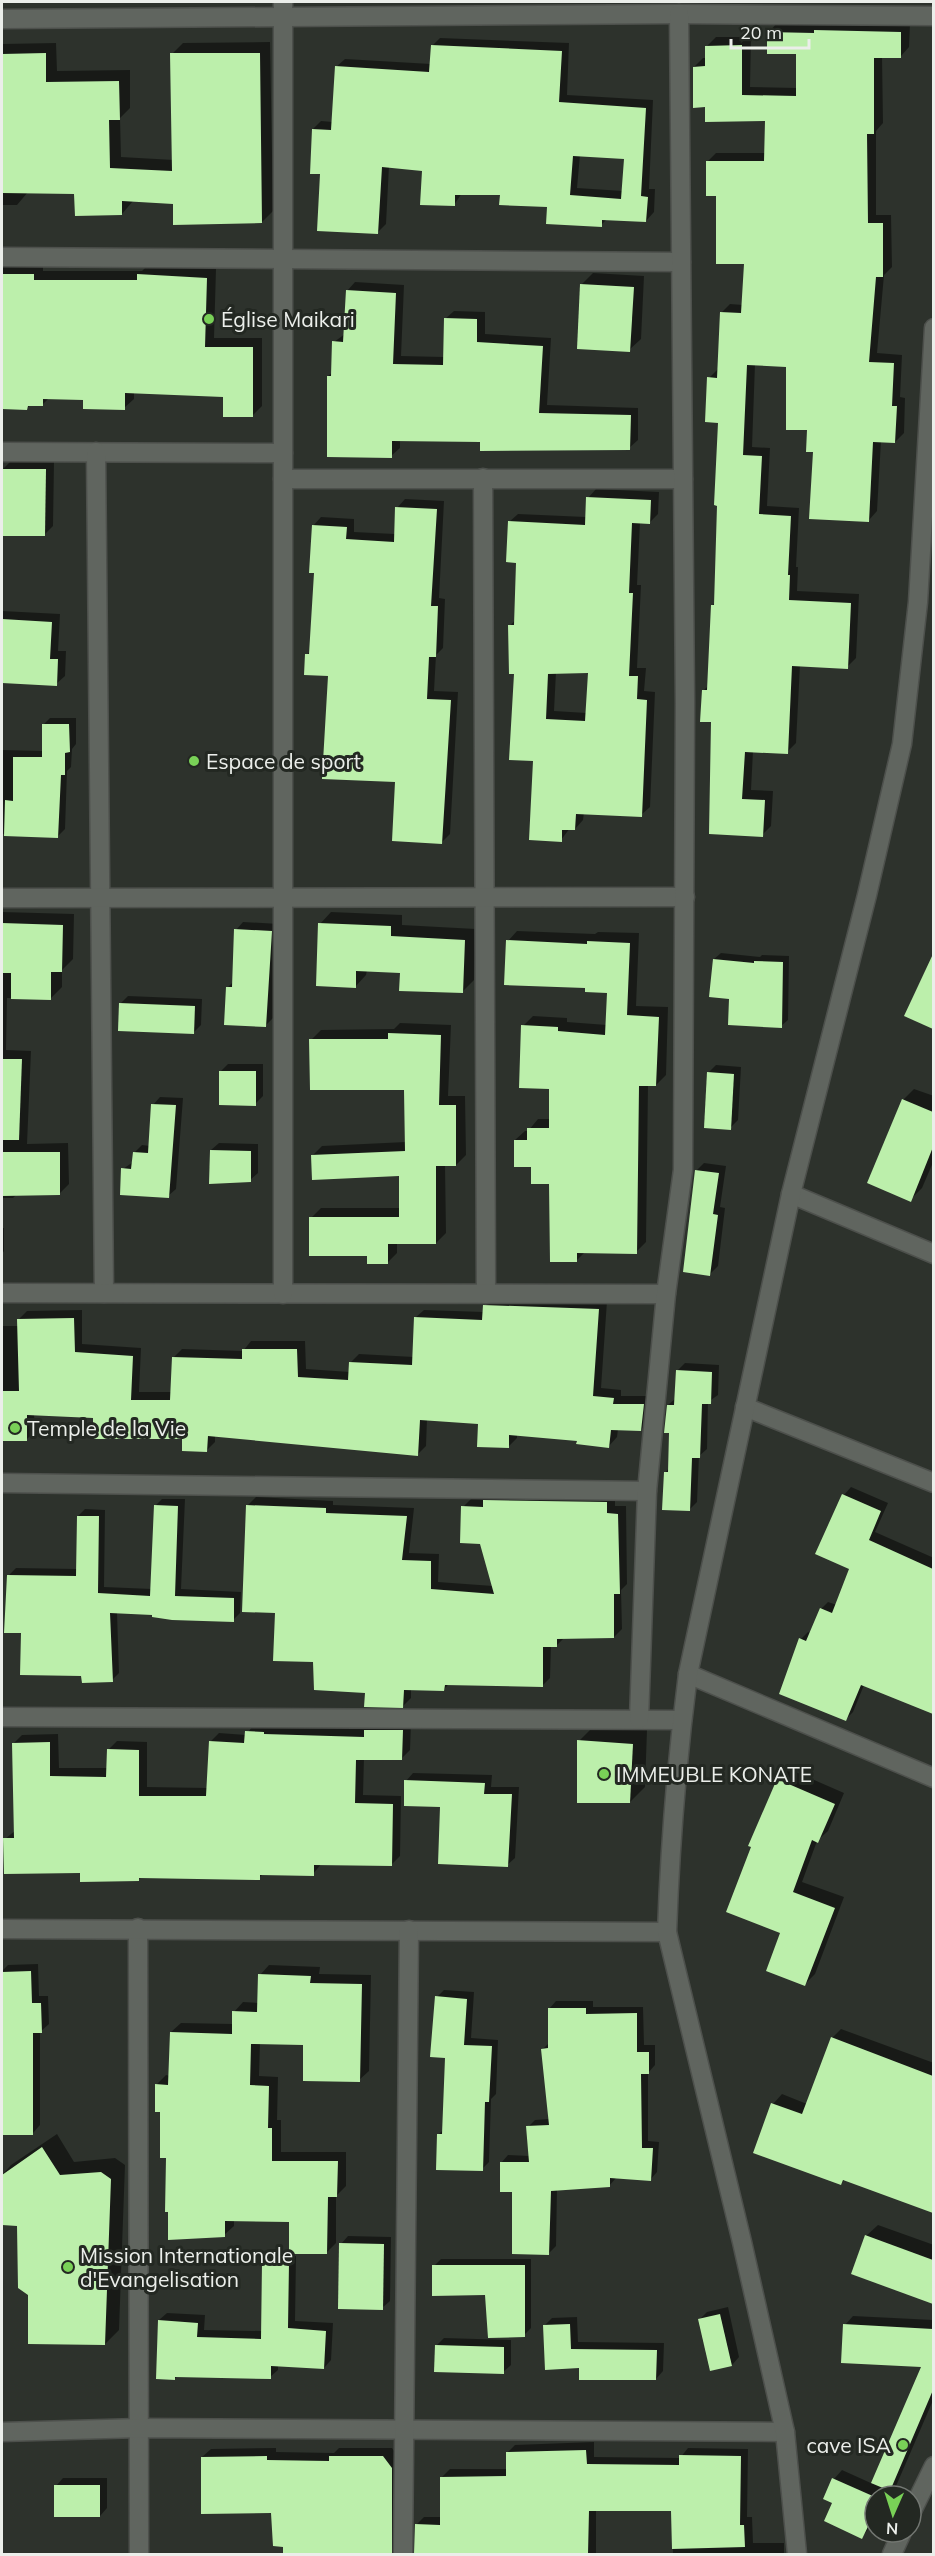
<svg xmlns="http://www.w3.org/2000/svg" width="935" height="2556" font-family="Mulish,sans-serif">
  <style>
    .shadow { fill: #0007; fill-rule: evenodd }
    .building { fill: #bcefab; fill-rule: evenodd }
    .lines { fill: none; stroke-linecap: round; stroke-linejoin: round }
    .street-casing { stroke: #4d504c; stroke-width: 21 }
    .secondary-casing { stroke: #4d504c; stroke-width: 21 }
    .street { stroke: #60655f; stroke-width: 18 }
    .secondary { stroke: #60655f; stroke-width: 18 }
    .poi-dot { fill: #79d157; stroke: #232822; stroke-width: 2 }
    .labels { text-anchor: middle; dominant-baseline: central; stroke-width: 6; stroke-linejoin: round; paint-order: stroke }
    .poi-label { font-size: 21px; fill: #ebeeea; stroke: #232822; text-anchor: start }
  </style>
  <rect width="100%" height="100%" fill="#2d322c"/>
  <!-- shadow -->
  <g class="shadow">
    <polygon points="777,23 910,24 909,47 901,56 882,56 883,123 876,131 876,215 891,215 892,267 884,275 877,353 902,355 900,397 905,398 904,433 895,442 881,441 877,511 869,520 814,451 787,366 755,364 752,447 770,448 767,506 799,508 796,567 798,567 797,591 859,594 856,658 847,667 800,665 796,743 787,752 753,751 751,790 773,791 771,826 762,835 710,832 713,721 703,691 708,686 713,605 715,602 720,421 709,378 718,369 721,313 730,304 743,305 745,262 717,194 707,162 716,153 766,153 766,120 706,106 694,67 703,58 707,58 707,46 716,37 751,37 750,87 797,88 797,52 769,32"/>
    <path d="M440 38 569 43 567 95 653 100 649 189H655L654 212 646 221 607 219 601 225 549 206 502 193H462L454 205 423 169 389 166 386 224 378 232 322 173 313 129 321 121 333 122 336 67 345 59 431 64 432 46ZM580 155 625 158 623 191 577 188Z"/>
    <polygon points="270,42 273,211 262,222 174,203 133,201 122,214 76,192 28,192 17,205 2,205 2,44 56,43 57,71 130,70 130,108 120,118 121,157 174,160 172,54 183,43"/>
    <polygon points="2,264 43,264 43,271 142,271 148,265 216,269 214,338 262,338 262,406 252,416 224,396 134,392 134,399 124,408 85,398 49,398 42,405 31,405 27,408 2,407"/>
    <polygon points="593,273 644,276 641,339 629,350 582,284"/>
    <polygon points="355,282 404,285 401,356 444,357 445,319 454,311 485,312 485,334 551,338 547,405 638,408 638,440 629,448 400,439 400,448 391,456 328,376 333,372 334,342 345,334 347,291"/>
    <polygon points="11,461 54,461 53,526 44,535 2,534 3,469"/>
    <path d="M596 489 659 492 658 514 649 523 640 522 637 585H641L637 668H646L644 691 655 692 650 807 641 815 584 812 583 820 575 829 570 828 561 840 535 760 515 673 510 626 515 620 517 561 509 522 518 514 586 517 588 498ZM556 672H589L587 713 554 711Z"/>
    <polygon points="405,499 444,501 439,598 445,599 443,648 436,655 434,691 458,692 450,834 442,842 396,781 329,675 307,655 311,650 315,571 313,526 321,517 354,519 354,532 395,534 397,508"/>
    <polygon points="2,611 60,614 58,651 66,651 65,676 56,684 2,681"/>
    <polygon points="50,718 76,718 76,744 72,749 71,767 67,771 65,829 58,836 2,834 2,750 43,751 43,725"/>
    <polygon points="2,912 74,914 73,959 62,970 62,987 50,999 7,998 6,1050 31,1051 27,1144 68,1143 69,1184 60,1193 17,1194 13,1198 2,1198"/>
    <polygon points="331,912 402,915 402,925 476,929 474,980 462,992 401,972 367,970 366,975 355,987 320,924"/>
    <polygon points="243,922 279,924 273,1018 266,1025 227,988 234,981 236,930"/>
    <polygon points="517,931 595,934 598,932 639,933 636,1006 668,1007 666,1075 656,1085 648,1085 646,1242 636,1252 585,1252 577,1260 550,1182 533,1165 515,1140 525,1131 528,1131 538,1119 551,1119 551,1088 523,1026 533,1016 567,1018 567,1022 607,1025 608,992 587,987 508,941"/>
    <polygon points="721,953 760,957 762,955 789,956 788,1020 781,1026 730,998 714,959"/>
    <polygon points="934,966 934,1028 906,1015"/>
    <polygon points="128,996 202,999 201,1025 194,1032 120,1004"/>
    <polygon points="400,1023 451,1025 448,1096 465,1096 466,1155 456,1165 445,1165 446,1233 436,1243 397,1243 397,1253 387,1263 369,1254 311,1218 321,1208 400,1208 400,1175 312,1156 322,1146 406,1142 406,1089 311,1040 321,1030 394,1029"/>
    <polygon points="228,1064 263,1064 263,1096 255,1104 221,1071"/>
    <polygon points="716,1065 741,1067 738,1120 730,1128 709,1072"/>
    <polygon points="914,1089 934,1096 934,1160 922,1188 910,1200 903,1100"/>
    <polygon points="160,1097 183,1098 176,1189 168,1196 123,1169 133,1162 134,1153 142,1145 150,1146 153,1105"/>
    <polygon points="219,1143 258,1144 258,1173 250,1180 211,1150"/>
    <polygon points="704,1163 726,1166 720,1207 725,1208 718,1266 710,1274 696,1171"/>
    <polygon points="2,1228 4,1228 4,1251 2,1254"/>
    <polygon points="493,1297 607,1301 601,1388 621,1390 621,1396 652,1396 649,1421 641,1430 618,1429 617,1437 609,1446 578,1439 517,1434 517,1438 508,1447 479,1422 427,1419 426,1446 418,1454 215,1435 215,1442 207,1450 184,1437 94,1416 34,1414 35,1431 26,1440 2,1440 2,1326 18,1326 18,1320 27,1311 82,1310 82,1344 141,1348 139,1392 172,1392 173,1358 182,1349 243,1351 251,1341 305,1341 306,1369 350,1372 350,1363 359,1354 414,1357 415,1318 424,1310 484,1312 485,1306"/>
    <polygon points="685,1363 719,1365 718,1395 708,1402 707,1449 699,1456 697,1502 689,1510 665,1473 669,1468 671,1432 668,1405 676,1398 677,1371"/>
    <polygon points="851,1487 888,1503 875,1532 934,1558 934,1713 864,1685 853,1712 846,1719 801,1639 808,1632 811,1633 821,1609 828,1602 837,1605 850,1568 817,1553 844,1495"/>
    <polygon points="493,1493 615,1494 615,1506 626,1506 627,1584 621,1590 622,1629 614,1637 564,1638 557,1645 551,1645 550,1678 542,1686 449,1684 444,1689 411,1688 411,1698 403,1706 366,1692 315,1661 277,1611 248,1505 256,1497 333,1501 333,1505 414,1508 409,1553 439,1554 438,1582 493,1586 481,1543 463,1507 471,1499 486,1499"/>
    <polygon points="162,1499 185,1499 181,1589 241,1592 240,1613 233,1620 117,1612 119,1673 112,1680 83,1674 22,1632 9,1575 16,1568 77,1569 78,1516 85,1509 105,1510 104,1587 152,1589 155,1506"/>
    <polygon points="374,1722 411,1722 410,1750 401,1759 364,1758 363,1795 401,1796 400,1856 391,1865 322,1863 313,1874 263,1874 259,1878 142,1876 139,1879 81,1872 5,1839 16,1830 14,1743 22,1735 58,1734 59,1768 108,1768 108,1750 117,1741 147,1742 147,1787 208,1788 210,1742 219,1733 246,1735 255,1723 272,1726 368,1728"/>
    <polygon points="594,1726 647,1730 645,1787 630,1802 579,1741"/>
    <polygon points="789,1769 844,1793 828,1831 817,1841 802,1882 844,1897 815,1974 804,1985 782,1932 778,1780"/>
    <polygon points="413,1773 492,1775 491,1787 519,1787 515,1858 507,1865 441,1806 406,1781"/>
    <polygon points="38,1964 39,1996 48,1996 49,2024 40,2032 40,2125 33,2133 2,2133 2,1971 8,1965"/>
    <polygon points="269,1965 320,1967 319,1974 371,1975 369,2071 359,2080 305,2044 260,2043 259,2076 278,2077 277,2120 281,2120 281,2152 346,2152 346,2186 336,2196 336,2243 326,2253 291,2220 234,2219 234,2226 224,2235 170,2239 167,2157 156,2085 166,2075 170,2076 171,2032 181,2023 233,2024 234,2012 243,2002 259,2003 260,1975"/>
    <polygon points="444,1990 474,1992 471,2038 498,2040 496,2094 491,2099 489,2162 482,2169 438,2135 443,2130 446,2056 437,1997"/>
    <polygon points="556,2001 593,2001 593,2007 643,2007 644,2045 655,2045 655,2065 648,2073 648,2141 659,2142 657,2172 650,2180 616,2178 609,2186 557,2189 556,2246 549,2253 514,2190 501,2163 508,2155 530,2156 528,2127 535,2120 549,2119 542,2050 550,2042 549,2009"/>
    <polygon points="841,2029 934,2063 934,2211 845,2179 841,2184 773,2104 782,2094 807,2104 832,2038"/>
    <polygon points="57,2134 74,2162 115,2158 125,2165 119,2330 105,2344 30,2294 18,2224 2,2224 2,2175 11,2165"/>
    <polygon points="878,2225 934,2245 933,2286 866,2236"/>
    <polygon points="348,2236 391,2237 390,2301 382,2308 341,2244"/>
    <polygon points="271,2256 296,2256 295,2321 333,2323 331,2360 324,2368 278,2365 278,2370 270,2377 178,2376 174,2379 159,2320 167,2313 205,2315 204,2330 263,2331 263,2264"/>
    <polygon points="441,2259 531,2259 531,2328 524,2335 487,2294 434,2266"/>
    <polygon points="728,2307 739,2357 732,2365 711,2369 700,2319 707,2312"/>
    <polygon points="853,2316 934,2320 934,2398 893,2493 896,2496 875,2496 875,2521 862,2537 834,2502 825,2498 834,2479 842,2470 873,2484 923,2366 845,2325"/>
    <polygon points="577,2317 578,2342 664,2343 663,2371 656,2379 580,2367 544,2326 552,2318"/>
    <polygon points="444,2338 511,2340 511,2365 503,2372 436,2346"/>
    <polygon points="594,2442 594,2457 680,2458 688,2448 748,2449 747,2517 752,2517 753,2543 784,2543 784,2554 673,2554 672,2510 596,2510 596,2554 415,2554 416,2525 424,2517 442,2517 442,2477 450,2469 507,2469 507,2453 515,2445"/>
    <polygon points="276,2448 276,2452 334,2453 339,2448 392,2448 400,2459 400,2554 285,2554 285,2545 272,2512 202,2457 211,2449"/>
    <polygon points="63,2478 107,2478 107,2508 100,2516 56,2486"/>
  </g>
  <!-- building -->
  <g class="building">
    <polygon points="814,30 901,32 901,58 874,58 874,134 867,134 868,223 883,223 883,277 876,277 869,362 894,363 892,406 897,406 895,443 873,442 869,522 809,519 813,452 806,452 807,430 786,430 786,367 747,365 743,455 762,456 759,514 791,516 788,575 790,575 789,600 851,603 848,669 792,666 788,754 745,752 742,799 765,800 763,837 709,834 711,722 700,722 702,690 707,690 711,605 714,605 717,506 714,505 718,423 705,422 707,377 717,378 720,312 741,313 744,264 716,264 716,196 706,196 706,161 764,161 765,121 705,122 705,107 693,108 693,67 705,66 705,46 742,45 742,95 796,96 796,54 767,54 767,32 814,33"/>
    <path d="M431 45 562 51 559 102 646 108 641 196 648 197 646 222 602 220V227L546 224 547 207 499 205 500 195H455V206L420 205 422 171 382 167 378 234 317 231 320 174H310L312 129 331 130 335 66 429 72ZM573 156 624 159 621 199 570 195Z"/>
    <polygon points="46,53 46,82 119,81 120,120 109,120 110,168 172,171 170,53 260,53 262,223 173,225 173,204 122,201 122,215 75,216 74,194 2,193 2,54"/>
    <polygon points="2,274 34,274 34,280 137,280 137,274 207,278 205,347 253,347 253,417 223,417 223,397 125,393 125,410 83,409 83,400 43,399 43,406 28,406 27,410 2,409"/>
    <polygon points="580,284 634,287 630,352 577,349"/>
    <polygon points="346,290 396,293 393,364 443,365 444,318 477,319 477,342 543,346 539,413 631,415 630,450 480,451 480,442 392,441 392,458 327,457 327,376 331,376 332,341 343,342"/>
    <polygon points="2,469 46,469 45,536 2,536"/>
    <path d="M586 497 651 500 650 524 632 523 629 593H633L629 676H638L637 699 647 700 642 817 576 814 575 830H562V842L529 840 533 761 509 760 514 674H509L508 625H514L516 563 506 562 508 521 585 525ZM588 673 585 721 546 719 548 674Z"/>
    <polygon points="395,507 437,509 431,606 438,606 436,657 429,657 427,699 451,700 442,844 392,841 395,782 322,779 328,676 304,675 305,654 309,654 314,573 309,573 312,525 347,527 346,539 394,542"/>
    <polygon points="2,619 52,622 50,659 58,659 57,686 2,683"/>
    <polygon points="42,724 69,724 70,752 65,753 65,775 61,775 58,838 4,836 5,800 13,801 13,757 42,757"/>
    <polygon points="2,923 63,925 62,972 51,972 51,1000 11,999 11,973 2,973"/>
    <polygon points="318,923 391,926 391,936 465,940 463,993 399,991 400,973 356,971 356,988 316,986"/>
    <polygon points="234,929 272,931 266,1027 224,1025 226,987 232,987"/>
    <polygon points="506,940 587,944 587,941 630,943 627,1015 659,1017 656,1086 639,1086 637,1254 577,1253 577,1262 550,1262 549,1184 531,1184 531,1167 514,1167 514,1140 527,1140 527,1128 549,1128 549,1089 519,1088 521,1025 558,1027 558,1031 605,1035 607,993 585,992 585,988 504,985"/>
    <polygon points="933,954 933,1029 904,1016"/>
    <polygon points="713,959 754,963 754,961 783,962 782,1028 728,1025 729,999 709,997"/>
    <polygon points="119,1003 195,1006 194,1034 118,1031"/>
    <polygon points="388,1033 441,1035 439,1105 456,1105 456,1166 436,1166 436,1244 388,1244 388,1264 367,1264 367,1256 309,1256 309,1217 399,1217 399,1176 312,1180 311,1155 405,1151 404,1090 310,1090 309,1039 388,1039"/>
    <polygon points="2,1059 22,1059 19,1140 2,1140"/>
    <polygon points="219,1071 256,1071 256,1106 219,1105"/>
    <polygon points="707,1072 734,1074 731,1130 704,1128"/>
    <polygon points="902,1099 933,1112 933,1147 911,1202 867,1183"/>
    <polygon points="151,1104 176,1105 169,1198 120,1195 121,1168 131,1169 133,1152 148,1153"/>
    <polygon points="210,1150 251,1151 251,1182 209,1184"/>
    <polygon points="2,1152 60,1152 60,1195 2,1196"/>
    <polygon points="695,1170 719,1173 713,1214 718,1215 710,1276 683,1272"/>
    <polygon points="483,1305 599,1309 593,1396 614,1398 613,1404 644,1404 641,1431 611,1430 609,1448 576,1444 577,1441 509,1435 509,1448 477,1447 478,1424 420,1420 418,1456 208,1436 207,1452 182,1451 182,1439 93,1439 93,1418 27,1415 27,1441 2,1441 2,1391 19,1391 17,1319 74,1318 75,1352 133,1356 131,1400 170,1400 172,1357 242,1359 242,1349 297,1349 298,1377 348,1380 349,1362 412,1365 414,1317 482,1320"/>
    <polygon points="676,1370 712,1372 711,1404 702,1404 700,1458 692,1458 690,1511 662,1510 664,1472 668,1472 669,1433 664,1433 667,1405 674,1405"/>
    <polygon points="842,1494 881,1511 869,1540 933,1569 933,1714 861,1685 846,1721 779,1694 799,1638 806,1641 820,1608 832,1613 849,1569 815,1554"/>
    <polygon points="483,1500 607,1502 607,1513 618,1514 620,1594 614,1594 614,1638 557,1639 557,1647 543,1647 543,1687 445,1685 444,1691 404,1690 403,1708 364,1707 365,1693 314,1690 313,1662 273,1661 275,1613 242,1612 246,1505 326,1508 326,1513 407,1516 402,1560 431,1561 431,1589 494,1594 480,1544 460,1543 461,1506 483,1507"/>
    <polygon points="154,1505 178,1506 175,1596 234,1598 234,1622 172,1620 152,1617 152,1615 110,1613 113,1682 82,1683 81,1676 20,1675 21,1633 4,1633 7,1575 76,1576 77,1516 99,1516 98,1593 150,1596"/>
    <polygon points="364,1730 403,1730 402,1760 356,1760 355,1803 393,1804 392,1866 314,1865 314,1876 260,1875 260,1880 139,1878 139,1881 80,1882 80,1873 4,1874 3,1838 14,1838 12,1743 50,1742 50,1776 106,1777 107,1749 139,1750 139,1796 206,1796 209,1741 244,1743 245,1731 264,1732 264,1734 364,1737"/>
    <polygon points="577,1740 633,1744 630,1803 577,1803"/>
    <polygon points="777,1779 835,1804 818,1843 812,1840 793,1892 835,1908 805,1986 766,1971 780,1933 726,1912 751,1847 748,1846"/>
    <polygon points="404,1780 485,1783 484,1794 512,1794 508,1867 438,1864 440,1807 404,1806"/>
    <polygon points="31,1971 32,2003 41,2003 42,2033 33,2033 33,2135 2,2135 2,1972"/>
    <polygon points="258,1974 311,1976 310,1983 362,1984 360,2082 303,2081 303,2045 251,2044 250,2085 269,2086 268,2128 272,2128 272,2161 338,2161 337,2197 328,2197 327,2254 289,2254 289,2222 225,2221 225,2237 168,2240 168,2212 165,2212 166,2158 160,2158 160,2112 155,2112 155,2084 168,2085 170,2032 232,2034 232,2011 257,2012"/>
    <polygon points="435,1996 467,1999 464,2045 492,2046 489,2102 485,2102 483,2171 436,2170 437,2134 442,2134 445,2058 430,2057"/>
    <polygon points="548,2008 586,2008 586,2014 637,2013 637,2052 649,2052 649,2074 641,2074 642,2148 653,2148 651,2181 610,2178 610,2187 551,2191 549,2255 512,2254 512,2192 500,2192 500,2162 529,2162 526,2126 549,2125 541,2049 548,2048"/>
    <polygon points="831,2037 933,2076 933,2213 843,2180 841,2185 753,2153 771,2103 802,2114"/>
    <polygon points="42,2147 60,2175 101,2172 111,2179 105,2345 28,2344 28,2295 18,2288 17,2226 2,2225 2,2175"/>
    <polygon points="865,2235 933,2260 933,2304 851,2274"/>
    <polygon points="339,2243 384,2244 383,2310 338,2309"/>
    <polygon points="262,2263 289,2263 288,2328 326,2331 324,2369 271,2366 271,2379 175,2377 175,2380 156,2379 158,2320 198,2323 197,2337 261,2339"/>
    <polygon points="432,2265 525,2265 525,2337 488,2338 485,2295 432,2296"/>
    <polygon points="720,2314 732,2366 710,2371 698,2319"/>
    <polygon points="570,2324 571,2349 657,2350 656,2380 579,2380 579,2368 545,2370 543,2325"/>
    <polygon points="843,2324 933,2329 933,2390 890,2491 871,2483 921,2367 841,2363"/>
    <polygon points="435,2345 504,2347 504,2374 434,2372"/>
    <polygon points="586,2450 587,2464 679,2465 679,2455 741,2456 740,2525 744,2525 745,2547 672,2549 671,2511 589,2511 588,2554 414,2554 415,2524 440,2525 440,2477 506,2476 506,2452"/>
    <polygon points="267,2456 267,2460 329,2461 329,2456 383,2456 392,2468 392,2554 283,2554 283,2547 273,2546 271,2513 201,2514 201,2457"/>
    <polygon points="832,2478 875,2497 875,2512 862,2539 824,2521 832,2503 823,2499"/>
    <rect x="54" y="2485" width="46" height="32"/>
  </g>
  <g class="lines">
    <defs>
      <g id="street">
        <polyline points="2,19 679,14 934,16"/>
        <polyline points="2,257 681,262"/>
        <polyline points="2,452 283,453"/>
        <polyline points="96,452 104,1293"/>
        <polyline points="483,478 486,1294"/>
        <polyline points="283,479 683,479"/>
        <polyline points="2,898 685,897"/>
        <polyline points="791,1194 934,1254"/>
        <polyline points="2,1293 666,1294"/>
        <polyline points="283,1294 283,2"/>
        <polyline points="745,1407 934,1483"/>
        <polyline points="2,1483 647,1491"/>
        <polyline points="688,1674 934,1778"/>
        <polyline points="2,1717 682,1720"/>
        <polyline points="639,1719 647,1491 666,1294 683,1170 685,702 679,14"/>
        <polyline points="138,1928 139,2554"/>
        <polyline points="2,1929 667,1932"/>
        <polyline points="2,2432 140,2428 785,2432"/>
        <polyline points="403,2554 409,1930"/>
        <path d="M797 2554 785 2432 742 2242 667 1932C670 1846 677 1759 688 1674L791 1194 867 895 902 744 918 602 934 328"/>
      </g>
      <g id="secondary">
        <polyline points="911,2513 934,2466"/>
        <polyline points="892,2554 902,2532"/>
      </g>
    </defs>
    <!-- street casing -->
    <use href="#street" class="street-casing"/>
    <!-- secondary casing -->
    <use href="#secondary" class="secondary-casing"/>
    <!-- street -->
    <use href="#street" class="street"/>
    <!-- secondary -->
    <use href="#secondary" class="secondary"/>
  </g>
  <!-- markers -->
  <g class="poi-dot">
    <circle cx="209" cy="319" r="6"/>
    <circle cx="194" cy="761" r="6"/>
    <circle cx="15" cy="1428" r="6"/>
    <circle cx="604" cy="1774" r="6"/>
    <circle cx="68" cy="2267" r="6"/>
    <circle cx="903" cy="2445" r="6"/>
  </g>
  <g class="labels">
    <!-- poi labels -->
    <g class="poi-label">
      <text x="221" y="319">Église Maikari</text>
      <text x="206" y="761">Espace de sport</text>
      <text x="27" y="1428">Temple de la Vie</text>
      <text x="616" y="1774">IMMEUBLE KONATE</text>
      <text x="80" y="2255">Mission Internationale<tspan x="80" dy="24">d'Evangelisation</tspan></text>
      <text x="891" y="2445" text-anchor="end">cave ISA</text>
    </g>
  </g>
  <!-- border -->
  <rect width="935" height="2556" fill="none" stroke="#ebeeea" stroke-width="6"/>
  <!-- north arrow -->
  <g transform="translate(893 2514) rotate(183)"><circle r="28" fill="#232822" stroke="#737772" stroke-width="1.5"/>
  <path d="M0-4.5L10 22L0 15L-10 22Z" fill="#79d157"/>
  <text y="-9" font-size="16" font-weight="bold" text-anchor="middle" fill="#ebeeea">N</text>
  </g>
  <!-- scale -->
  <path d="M731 39v9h78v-9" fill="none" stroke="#ebeeea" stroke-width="3"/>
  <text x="740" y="39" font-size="18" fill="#ebeeea" stroke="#232822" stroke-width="4.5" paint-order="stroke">20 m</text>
</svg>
